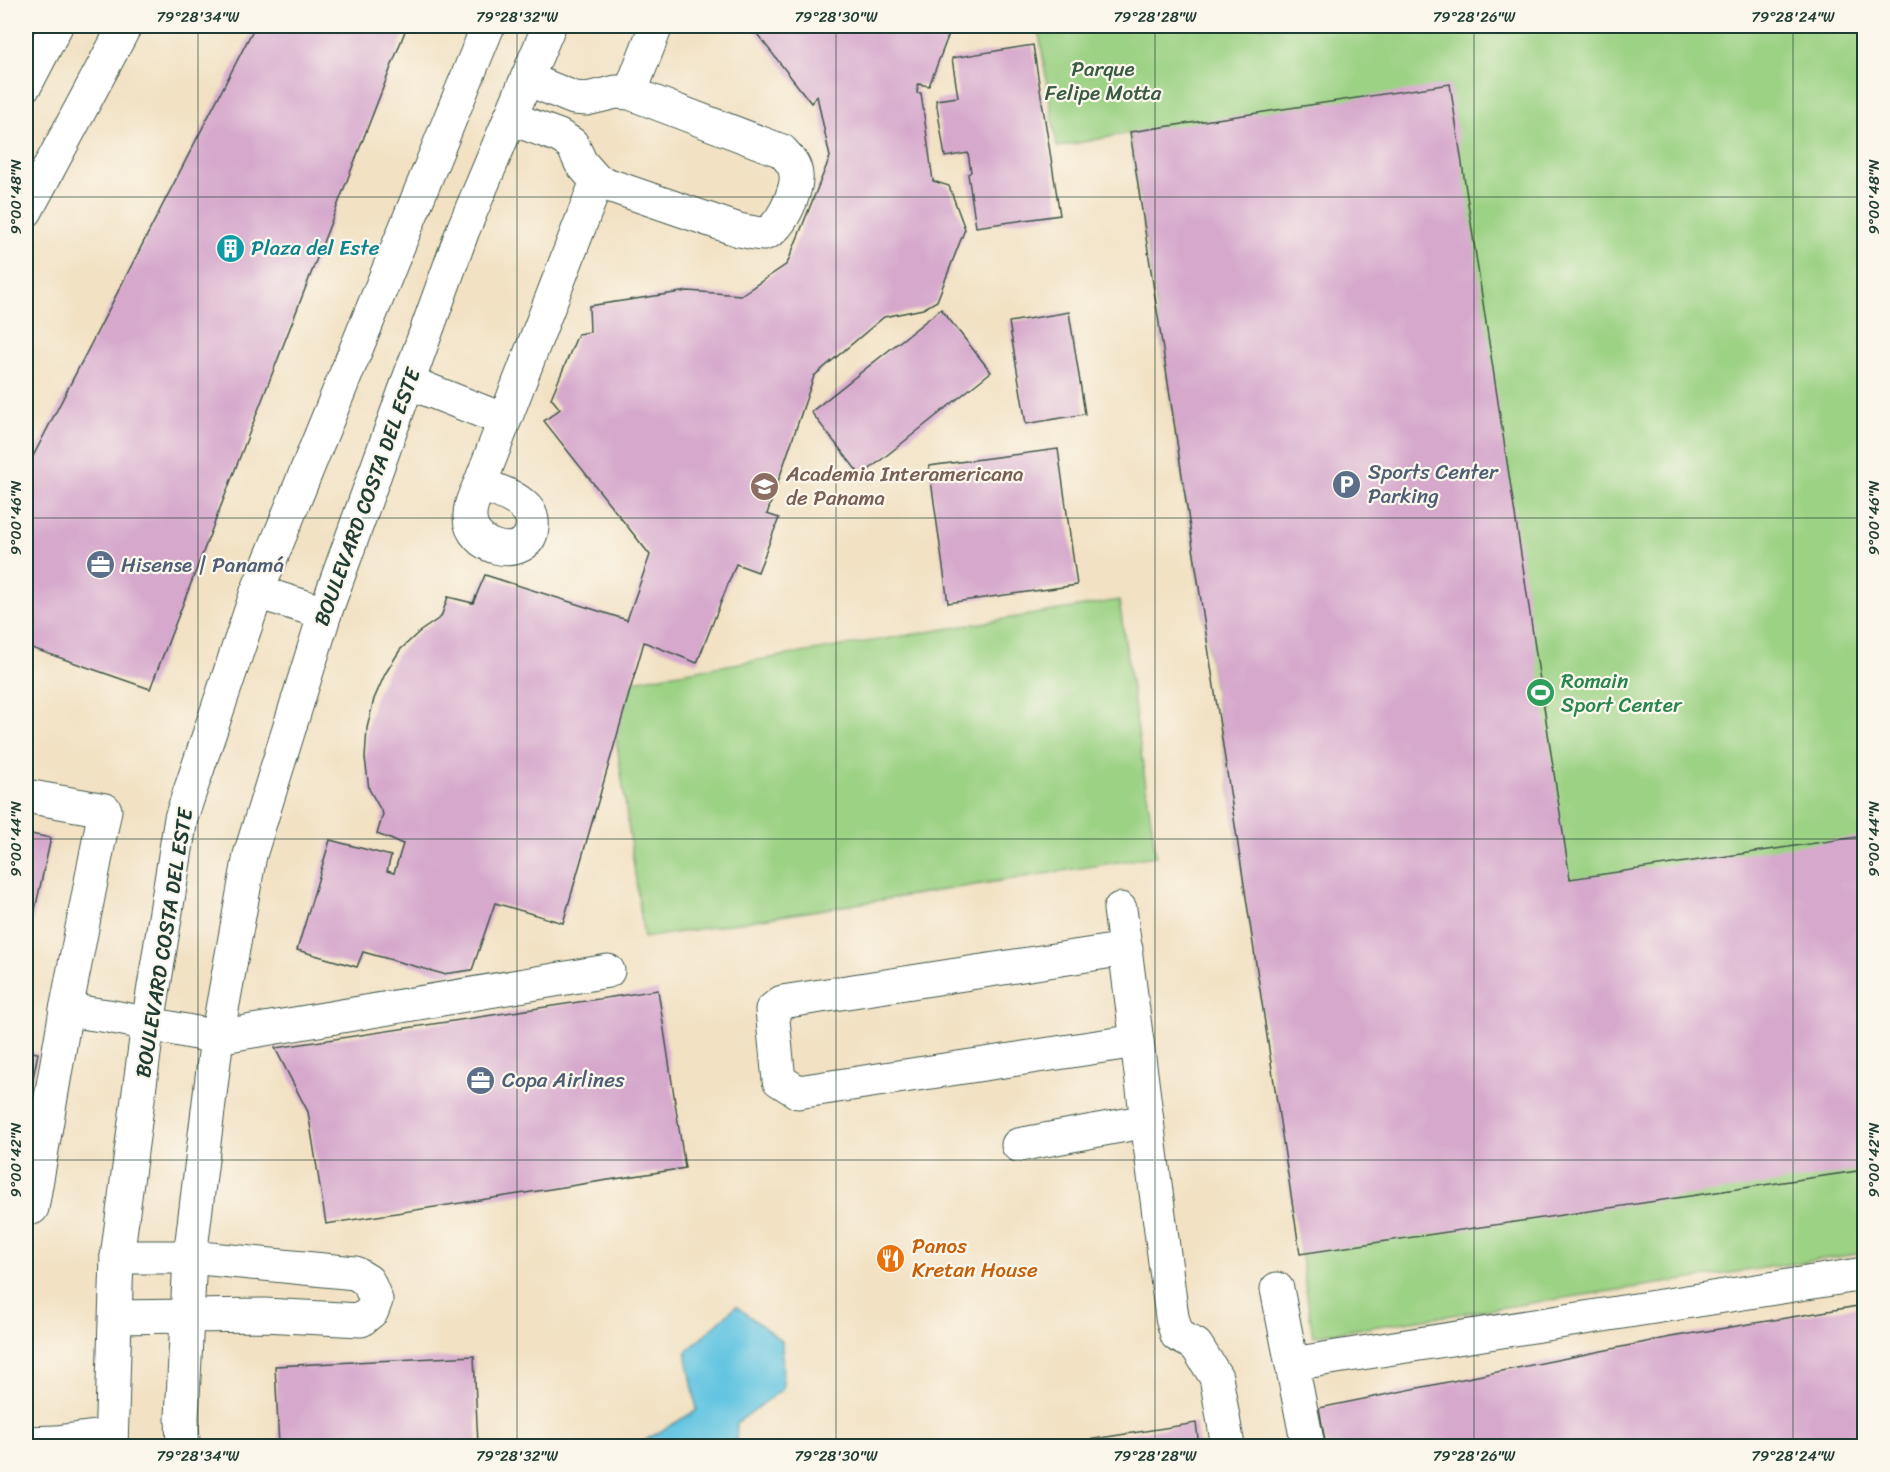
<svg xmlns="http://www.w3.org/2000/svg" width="1890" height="1472" font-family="Sriracha,sans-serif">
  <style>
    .green { fill: #9cd284; stroke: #5e885c; stroke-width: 1.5 }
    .water { fill: #63c5e1; stroke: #41818a; stroke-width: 1.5 }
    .building { fill: #d6a8cc }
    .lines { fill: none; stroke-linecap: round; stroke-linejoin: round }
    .minor-casing { stroke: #3f5649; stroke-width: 35 }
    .highway-casing { stroke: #3f5649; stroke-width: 35 }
    .minor { stroke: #fff; stroke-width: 33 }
    .highway { stroke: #fff; stroke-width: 33 }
    .ticks { fill: none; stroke: #1f3d34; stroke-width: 1.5; stroke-opacity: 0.45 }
    .labels { text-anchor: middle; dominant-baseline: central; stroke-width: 4.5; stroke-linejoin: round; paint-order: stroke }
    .park-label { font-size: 21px; fill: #385b44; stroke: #fbf7ec }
    .culture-label { font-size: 21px; fill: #0d838f; stroke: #fbf7ec; text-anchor: start }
    .service-label { font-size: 21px; fill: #4e5e75; stroke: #fbf7ec; text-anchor: start }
    .education-label { font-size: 21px; fill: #785e54; stroke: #fbf7ec; text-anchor: start }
    .street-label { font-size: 21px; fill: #1f3d34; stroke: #fbf7ec }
    .leisure-label { font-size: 21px; fill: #27864d; stroke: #fbf7ec; text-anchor: start }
    .food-label { font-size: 21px; fill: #c56008; stroke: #fbf7ec; text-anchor: start }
    .neatline { fill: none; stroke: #1f3d34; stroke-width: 2 }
    .ticks-label { font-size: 15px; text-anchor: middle; fill: #1f3d34 }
  </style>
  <rect width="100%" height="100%" fill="#fbf7ec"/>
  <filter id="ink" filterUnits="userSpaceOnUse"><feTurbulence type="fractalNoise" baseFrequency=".0167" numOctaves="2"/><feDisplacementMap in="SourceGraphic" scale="12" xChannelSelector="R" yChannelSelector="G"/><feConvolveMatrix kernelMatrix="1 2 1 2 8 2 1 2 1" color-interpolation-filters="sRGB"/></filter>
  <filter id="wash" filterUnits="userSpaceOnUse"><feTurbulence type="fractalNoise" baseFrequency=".008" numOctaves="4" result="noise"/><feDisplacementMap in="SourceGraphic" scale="24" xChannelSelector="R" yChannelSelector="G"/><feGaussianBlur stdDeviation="1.35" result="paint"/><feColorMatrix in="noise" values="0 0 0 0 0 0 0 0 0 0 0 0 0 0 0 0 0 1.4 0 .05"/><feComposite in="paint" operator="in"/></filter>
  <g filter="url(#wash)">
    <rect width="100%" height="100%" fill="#f2e1c3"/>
    <!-- green -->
    <g class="green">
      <polygon points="1038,26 1864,26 1864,1253 1313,1336 1130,133 1057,147"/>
      <polygon points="1119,600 1156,856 644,938 616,737 632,681"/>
    </g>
    <!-- water -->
    <polygon class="water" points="736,1306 782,1341 783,1389 737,1423 736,1446 645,1446 644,1441 697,1410 686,1352"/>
    <g id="blocks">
      <!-- building -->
      <g class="building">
        <polygon points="255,26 407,26 150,689 26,646 26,470"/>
        <polygon points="751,26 952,26 929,86 918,84 917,93 921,93 933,181 949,186 965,229 937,301 923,309 884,317 814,376 767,514 779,518 758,572 736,564 697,663 644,642 563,923 495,903 472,970 443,974 363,952 357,967 297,950 330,840 391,856 387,871 394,873 403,844 377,834 383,814 369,789 365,758 367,728 374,699 385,674 400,650 419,632 441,617 448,597 473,603 485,575 627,620 650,555 544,421 560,409 551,398 578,334 590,332 589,306 688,291 741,295 787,264 830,157 817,96 811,103"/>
        <polygon points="1033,45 1060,215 976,227 968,174 971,172 968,153 945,157 936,100 958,97 952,58"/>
        <polygon points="1450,84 1570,879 1864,836 1864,1170 1300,1254 1130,132"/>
        <polygon points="941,309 991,372 861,476 811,412"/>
        <polygon points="1069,312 1085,414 1026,424 1009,322"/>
        <polygon points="1058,449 1077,585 948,603 929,466"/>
        <polygon points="26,833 51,838 32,923 26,922"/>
        <polygon points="658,990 685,1168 326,1224 308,1112 275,1048"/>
        <polygon points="26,1051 38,1053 27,1109 26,1109"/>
        <polygon points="1864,1305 1864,1446 1326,1446 1319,1408 1671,1337"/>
        <polygon points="474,1356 478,1446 279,1446 275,1366"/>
        <polygon points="1196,1423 1199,1446 1056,1446 1056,1445"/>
      </g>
    </g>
  </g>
  <g filter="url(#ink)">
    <use href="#blocks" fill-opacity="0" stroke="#3f5649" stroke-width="1.5"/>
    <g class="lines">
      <defs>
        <g id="minor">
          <polyline points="630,93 656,26"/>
          <path d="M510 118 559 136 572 144 581 163 597 181 739 230C746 231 756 234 763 234 780 232 798 190 796 175 795 164 789 159 782 151L630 93 616 92 587 99 574 98 527 79"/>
          <polyline points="408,382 504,420"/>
          <path d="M480 484C494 490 514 495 525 507 531 512 533 520 532 528 528 563 468 550 470 515 470 504 476 493 480 484L597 181"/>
          <polyline points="257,592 325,613"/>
          <polyline points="26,796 105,810 66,1010 108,1016 217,1037 608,971"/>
          <polyline points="1120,909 1172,1317 1177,1335 1196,1345 1216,1377 1228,1446"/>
          <polyline points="1126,949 782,1002 772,1010 779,1080 798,1092 1137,1041"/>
          <polyline points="1018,1145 1147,1121"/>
          <polyline points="32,1208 66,1010"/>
          <polyline points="1277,1289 1308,1446"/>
          <polyline points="116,1317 264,1315 361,1320 372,1311 376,1300 368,1281 355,1273 190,1257 117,1257"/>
          <polyline points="1292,1364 1864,1274"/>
          <polyline points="26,1443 56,1442 111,1435"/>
          <polyline points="111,1446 117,1257 148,1024 181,818 257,592 488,26"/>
          <polyline points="183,1446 182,1418 190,1257 217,1037 250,855 325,613 408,382 463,230 549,26"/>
        </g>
        <g id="highway">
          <polyline points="26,84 56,26"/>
          <polyline points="26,211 125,26"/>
        </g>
      </defs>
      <!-- minor casing -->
      <use href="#minor" class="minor-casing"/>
      <!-- highway casing -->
      <use href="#highway" class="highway-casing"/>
      <!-- minor -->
      <use href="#minor" class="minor"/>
      <!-- highway -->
      <use href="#highway" class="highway"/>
    </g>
  </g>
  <!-- ticks -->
  <path class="ticks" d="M198 26V1446M517 26V1446M836 26V1446M1155 26V1446M1474 26V1446M1793 26V1446M26 197H1864M26 518H1864M26 839H1864M26 1160H1864"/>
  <!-- icons -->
  <defs>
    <symbol id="building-disc" viewBox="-11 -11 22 22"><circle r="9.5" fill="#0f9aa8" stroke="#fbf7ec"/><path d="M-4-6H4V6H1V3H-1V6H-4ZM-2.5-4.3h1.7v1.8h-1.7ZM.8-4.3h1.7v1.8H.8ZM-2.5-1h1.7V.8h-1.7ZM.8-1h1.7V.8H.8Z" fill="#fff"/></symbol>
    <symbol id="parking-disc" viewBox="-11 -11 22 22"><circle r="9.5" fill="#5c6f8a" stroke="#fbf7ec"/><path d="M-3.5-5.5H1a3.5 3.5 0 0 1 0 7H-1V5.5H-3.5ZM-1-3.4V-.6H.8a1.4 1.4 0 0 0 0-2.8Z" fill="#fff"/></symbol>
    <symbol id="school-disc" viewBox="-11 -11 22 22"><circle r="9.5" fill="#8d6e63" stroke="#fbf7ec"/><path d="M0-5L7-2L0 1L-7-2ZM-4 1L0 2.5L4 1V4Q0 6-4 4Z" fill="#fff"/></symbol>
    <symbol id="office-disc" viewBox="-11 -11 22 22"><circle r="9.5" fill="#5c6f8a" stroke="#fbf7ec"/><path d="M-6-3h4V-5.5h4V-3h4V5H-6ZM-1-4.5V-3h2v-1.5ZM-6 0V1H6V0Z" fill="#fff"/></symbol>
    <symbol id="stadium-disc" viewBox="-11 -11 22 22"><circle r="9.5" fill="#2e9e5b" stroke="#fbf7ec"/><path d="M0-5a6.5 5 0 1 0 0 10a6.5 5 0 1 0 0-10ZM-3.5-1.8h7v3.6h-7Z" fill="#fff"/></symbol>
    <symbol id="restaurant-disc" viewBox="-11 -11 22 22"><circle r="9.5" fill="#e8710a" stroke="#fbf7ec"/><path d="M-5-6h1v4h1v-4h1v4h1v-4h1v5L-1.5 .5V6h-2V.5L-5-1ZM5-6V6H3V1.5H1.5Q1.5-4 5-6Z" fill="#fff"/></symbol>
  </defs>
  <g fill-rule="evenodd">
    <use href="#building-disc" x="214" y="232" width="33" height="33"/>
    <use href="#parking-disc" x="1330" y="468" width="33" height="33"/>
    <use href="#school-disc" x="748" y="470" width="33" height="33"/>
    <use href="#office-disc" x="84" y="548" width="33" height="33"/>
    <use href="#stadium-disc" x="1524" y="676" width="33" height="33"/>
    <use href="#office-disc" x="464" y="1064" width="33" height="33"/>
    <use href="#restaurant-disc" x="874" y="1242" width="33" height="33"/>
  </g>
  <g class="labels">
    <!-- park labels -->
    <g class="park-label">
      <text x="1103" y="69">Parque<tspan x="1103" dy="24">Felipe Motta</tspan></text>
    </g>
    <!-- culture labels -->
    <g class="culture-label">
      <text x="251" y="248">Plaza del Este</text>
    </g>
    <!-- service labels -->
    <g class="service-label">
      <text x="1368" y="472">Sports Center<tspan x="1368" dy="24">Parking</tspan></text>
      <text x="121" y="565">Hisense | Panamá</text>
      <text x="502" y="1080">Copa Airlines</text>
    </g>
    <!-- education labels -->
    <g class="education-label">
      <text x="786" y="474">Academia Interamericana<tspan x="786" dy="24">de Panama</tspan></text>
    </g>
    <!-- street labels -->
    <g class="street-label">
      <text transform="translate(367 497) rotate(-70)">BOULEVARD COSTA DEL ESTE</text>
      <text transform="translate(164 943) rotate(-81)">BOULEVARD COSTA DEL ESTE</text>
    </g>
    <!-- leisure labels -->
    <g class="leisure-label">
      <text x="1561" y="681">Romain<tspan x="1561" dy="24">Sport Center</tspan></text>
    </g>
    <!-- food labels -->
    <g class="food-label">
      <text x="912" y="1246">Panos<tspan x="912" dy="24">Kretan House</tspan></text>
    </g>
  </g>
  <!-- margin -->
  <rect width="1890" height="1472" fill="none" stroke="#fbf7ec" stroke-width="66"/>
  <rect x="33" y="33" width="1824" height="1406" class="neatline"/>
  <g class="ticks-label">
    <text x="198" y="22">79°28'34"W</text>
    <text x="517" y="22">79°28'32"W</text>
    <text x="836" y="22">79°28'30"W</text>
    <text x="1155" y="22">79°28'28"W</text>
    <text x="1474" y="22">79°28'26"W</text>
    <text x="1793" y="22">79°28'24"W</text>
    <text transform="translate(16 197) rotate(-90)" y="5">9°00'48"N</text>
    <text transform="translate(1874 197) rotate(-90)" y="5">9°00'48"N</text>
    <text transform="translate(16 518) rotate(-90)" y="5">9°00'46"N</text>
    <text transform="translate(1874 518) rotate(-90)" y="5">9°00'46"N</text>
    <text transform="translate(16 839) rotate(-90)" y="5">9°00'44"N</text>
    <text transform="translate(1874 839) rotate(-90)" y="5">9°00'44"N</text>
    <text transform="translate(16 1160) rotate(-90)" y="5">9°00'42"N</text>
    <text transform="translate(1874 1160) rotate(-90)" y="5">9°00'42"N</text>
    <text x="198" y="1461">79°28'34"W</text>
    <text x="517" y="1461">79°28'32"W</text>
    <text x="836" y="1461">79°28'30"W</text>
    <text x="1155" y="1461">79°28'28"W</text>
    <text x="1474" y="1461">79°28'26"W</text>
    <text x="1793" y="1461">79°28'24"W</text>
  </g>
</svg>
